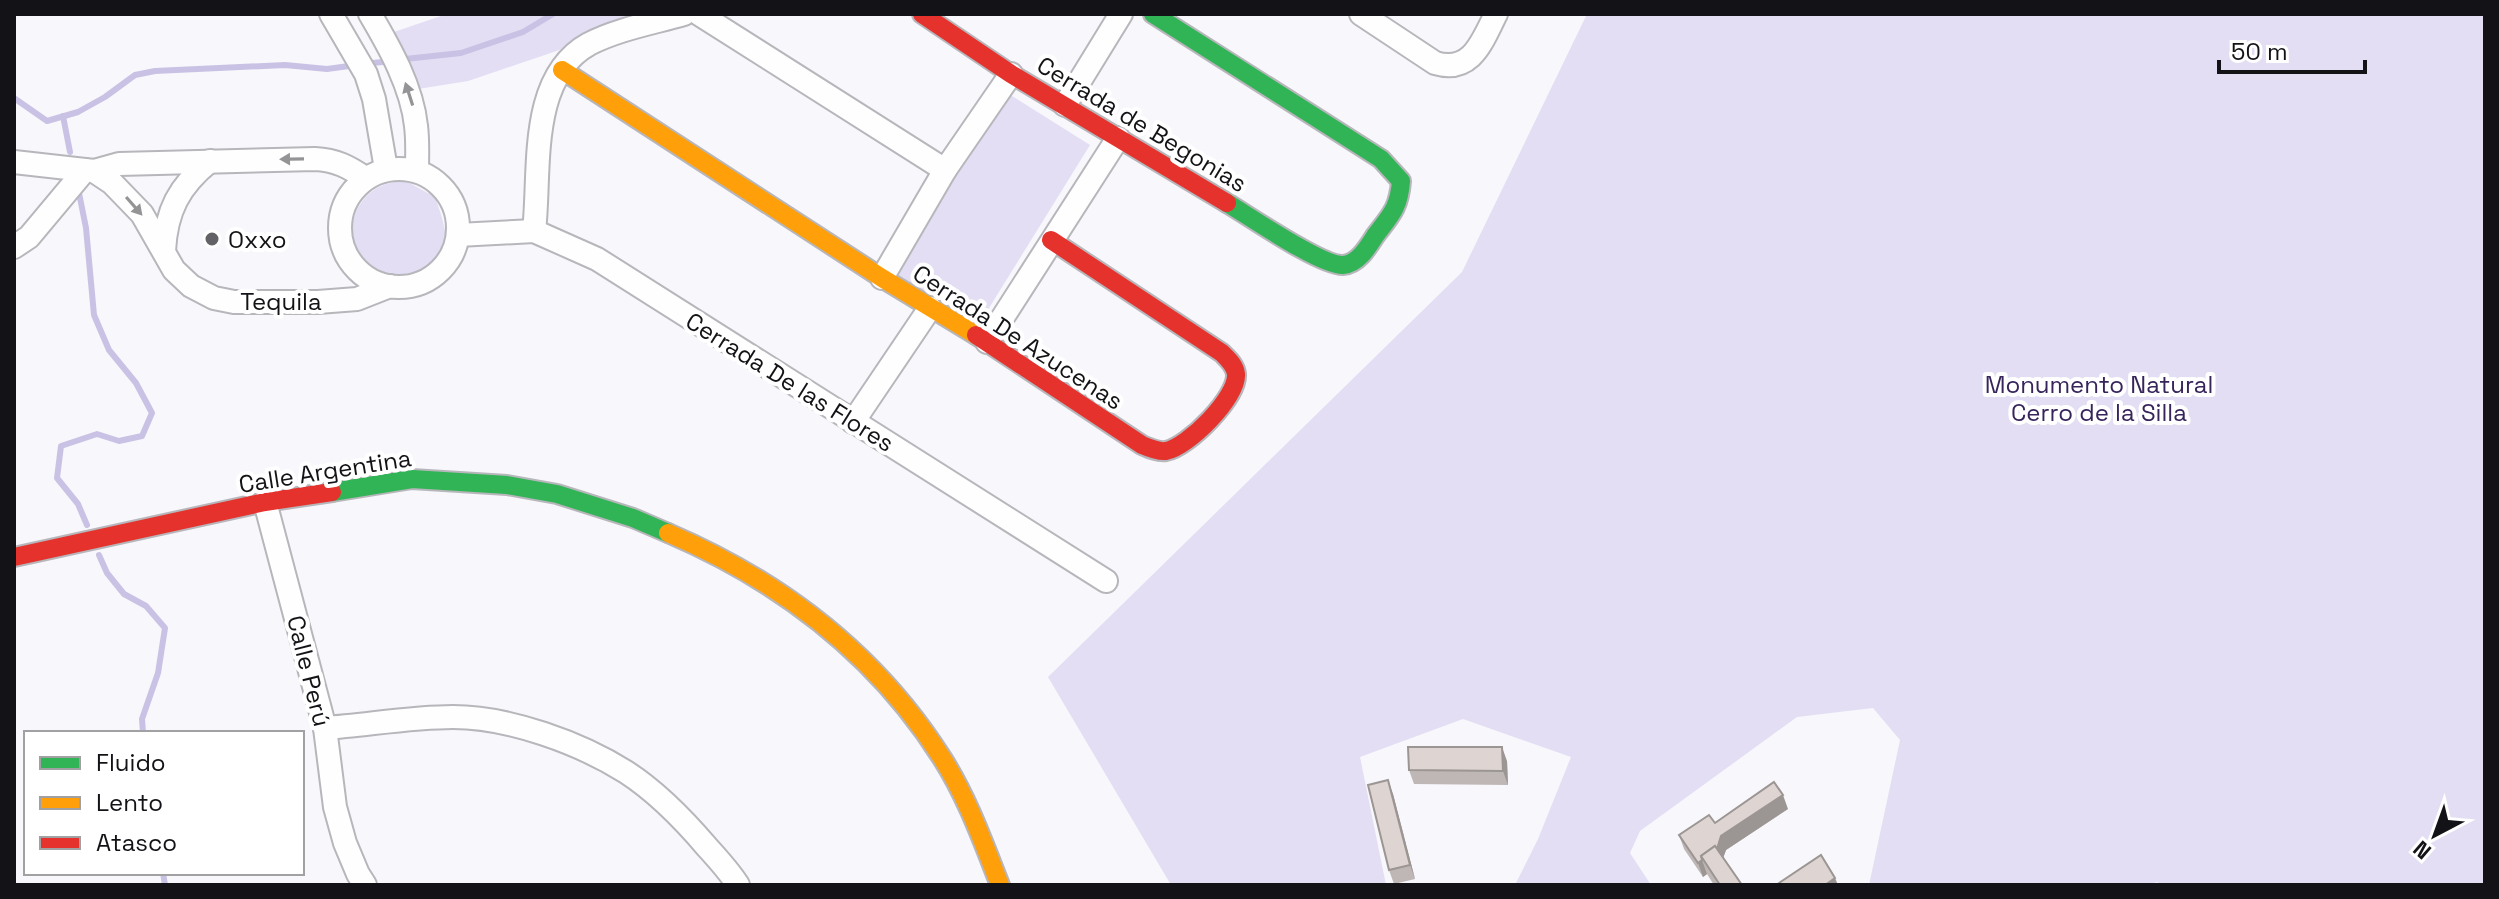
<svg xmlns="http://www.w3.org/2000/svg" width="2499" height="899" font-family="'Space Grotesk',sans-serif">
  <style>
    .green { fill: #e3def4 }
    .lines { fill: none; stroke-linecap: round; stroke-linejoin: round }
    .stream { stroke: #cac2e4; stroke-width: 6 }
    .street-casing { stroke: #b7b6bb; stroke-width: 26 }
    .fast-casing { stroke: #b7b6bb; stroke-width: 22 }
    .slow-casing { stroke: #b7b6bb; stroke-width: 22 }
    .jam-casing { stroke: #b7b6bb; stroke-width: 22 }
    .street { stroke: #fefeff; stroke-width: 22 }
    .fast { stroke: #30b455; stroke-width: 18 }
    .slow { stroke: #ff9f0a; stroke-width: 18 }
    .jam { stroke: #e5322d; stroke-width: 18 }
    .wall { fill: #bfb7b5 }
    .shaded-wall { fill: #9b9593 }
    .building { fill: #ded5d2; stroke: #9b9593; stroke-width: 2 }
    .oneway { fill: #949496 }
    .poi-dot { fill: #636266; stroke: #fff; stroke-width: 3 }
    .labels { text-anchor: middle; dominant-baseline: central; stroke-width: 8; stroke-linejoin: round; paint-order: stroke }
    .street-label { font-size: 24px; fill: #131216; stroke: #fff }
    .poi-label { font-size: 24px; fill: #131216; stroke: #fff; text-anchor: start }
    .park-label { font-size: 24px; fill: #36245b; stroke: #fff }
  </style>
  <rect width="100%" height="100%" fill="#f8f7fc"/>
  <!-- green -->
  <g class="green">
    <polygon points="447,14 665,14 468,81 418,89 385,35"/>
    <polygon points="1587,14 2485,14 2485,885 2162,885 2157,882 2146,885 1869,885 1900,740 1873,708 1797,717 1640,831 1630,853 1651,885 1515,885 1538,839 1571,757 1463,719 1360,757 1386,885 1171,885 1048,677 1462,272"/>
    <polygon points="1004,91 1090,145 976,329 890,276"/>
    <path d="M404 180 435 197C455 251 451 269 390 276 380 270 365 263 358 253 343 230 357 198 379 187 387 183 396 182 404 180Z"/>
  </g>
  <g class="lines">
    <!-- stream -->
    <g class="stream">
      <polyline points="405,59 461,53 523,32 553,14"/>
      <polyline points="372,63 383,62"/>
      <polyline points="14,98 47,121 78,112 105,97 135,75 155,71 285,65 327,69 349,66"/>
      <polyline points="63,116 70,152"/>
      <polyline points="78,188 86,228 94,315 109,350 136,383 152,413 142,436 119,441 97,434 61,446 57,478 78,504 87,525"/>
      <polyline points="99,555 107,573 124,594 146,606 165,628 158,673 142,719 143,733"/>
      <polyline points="163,873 165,885"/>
    </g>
    <defs>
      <g id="street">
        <polyline points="331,14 366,74 374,99 386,169"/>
        <path d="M370 14C390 48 412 87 416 126 418 141 417 156 417 171"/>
        <polyline points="699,14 945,170"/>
        <path d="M1361 14 1435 63C1472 74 1482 41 1496 14"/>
        <polyline points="1065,105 1121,14"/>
        <polyline points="14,162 94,171 112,183 142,214 174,270 191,286 214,298 234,302 318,302 357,299 390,286"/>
        <circle cx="399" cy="228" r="59"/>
        <path d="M94 171 119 164 315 159C336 160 349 167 365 178"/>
        <path d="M534 231C541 173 527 78 589 44 618 29 653 23 684 14"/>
        <polyline points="458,235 534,231 597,259 1106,581"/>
        <polyline points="14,247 29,237 85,170"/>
        <path d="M164 251C166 211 179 186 210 161"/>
        <polyline points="882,278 945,170 1011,74"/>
        <polyline points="987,342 1118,138"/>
        <polyline points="853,422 930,308"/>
        <polyline points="265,502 325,728 335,807 345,843 358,874 365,885"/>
        <path d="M325 728C367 725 411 717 453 717 509 717 580 743 626 772 657 792 684 820 707 847 718 859 729 871 738 885"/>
      </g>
      <g id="fast">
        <path d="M1153 14 1381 159 1401 181C1399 208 1391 215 1375 236 1368 247 1358 264 1343 265 1321 266 1249 216 1227 203"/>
        <polyline points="332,492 412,479 507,485 557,494 633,518 668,533"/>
      </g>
      <g id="slow">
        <polyline points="562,70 882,278 976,335"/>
        <path d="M668 533C780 581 876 654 942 758 967 797 983 842 1000 885"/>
      </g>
      <g id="jam">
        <polyline points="922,14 1011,74 1227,203"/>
        <path d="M976 335 1142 445C1149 448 1158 452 1166 451 1188 447 1238 397 1236 374 1235 365 1228 359 1222 353L1051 240"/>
        <polyline points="14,557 265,502 332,492"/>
      </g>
    </defs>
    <!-- street casing -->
    <use href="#street" class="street-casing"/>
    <!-- fast casing -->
    <use href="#fast" class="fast-casing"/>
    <!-- slow casing -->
    <use href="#slow" class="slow-casing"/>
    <!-- jam casing -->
    <use href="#jam" class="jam-casing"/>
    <!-- street -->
    <use href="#street" class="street"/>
    <!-- fast -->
    <use href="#fast" class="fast"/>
    <!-- slow -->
    <use href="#slow" class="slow"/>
    <!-- jam -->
    <use href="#jam" class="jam"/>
  </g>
  <!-- wall -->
  <g class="wall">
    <polygon points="1507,761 1508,785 1414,784 1409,770"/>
    <polygon points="1393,794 1415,879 1394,884 1389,870"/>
    <polygon points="1788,809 1726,850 1723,858 1742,885 1714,885 1707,874 1703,877 1684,849 1679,835 1715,823"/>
  </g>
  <!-- shaded-wall -->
  <g class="shaded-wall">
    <polygon points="1502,747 1507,761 1508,785 1503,771"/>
    <polygon points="1388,780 1393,794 1415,879 1410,865"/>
    <polygon points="1783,795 1788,809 1726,850 1721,864 1703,860 1721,836"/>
    <polygon points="1702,860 1707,874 1703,877 1698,863"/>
    <polygon points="1835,878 1838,885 1825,885"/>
  </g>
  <!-- building -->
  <g class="building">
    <polygon points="1408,747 1502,747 1503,771 1409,770"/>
    <polygon points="1388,780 1410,865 1389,870 1368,785"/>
    <polygon points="1774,782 1783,795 1721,836 1717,849 1715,846 1701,856 1702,860 1698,863 1679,835 1709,815 1715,823"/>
    <polygon points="1715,846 1742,885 1720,885 1701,856"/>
    <polygon points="1821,855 1835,878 1825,885 1776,885"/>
  </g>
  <!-- one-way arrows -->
  <defs><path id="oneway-solid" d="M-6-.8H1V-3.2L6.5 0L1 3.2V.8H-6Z" transform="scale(2)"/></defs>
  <g class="oneway">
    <use href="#oneway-solid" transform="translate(409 94) rotate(-108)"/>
    <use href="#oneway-solid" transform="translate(292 159) rotate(179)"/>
    <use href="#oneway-solid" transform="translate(134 206) rotate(49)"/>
  </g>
  <!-- markers -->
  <circle class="poi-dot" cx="212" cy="239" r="8"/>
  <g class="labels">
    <!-- street labels -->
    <g class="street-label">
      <text transform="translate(1142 124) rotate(31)">Cerrada de Begonias</text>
      <text x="281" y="301">Tequila</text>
      <text transform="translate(1018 337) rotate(33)">Cerrada De Azucenas</text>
      <text transform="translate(790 382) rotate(32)">Cerrada De las Flores</text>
      <text transform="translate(325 471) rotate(-9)">Calle Argentina</text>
      <text transform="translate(309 671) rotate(76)">Calle Perú</text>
    </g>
    <!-- poi labels -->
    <g class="poi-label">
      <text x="228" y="239">Oxxo</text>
    </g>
    <!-- park labels -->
    <g class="park-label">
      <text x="2099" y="384">Monumento Natural<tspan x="2099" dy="28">Cerro de la Silla</tspan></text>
    </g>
  </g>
  <!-- border -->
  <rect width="2499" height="899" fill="none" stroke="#131216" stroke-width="32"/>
  <!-- legend -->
  <rect x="24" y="731" width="280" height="144" fill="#ffffff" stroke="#a1a0a2" stroke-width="2"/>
  <rect x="40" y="757" width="40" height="12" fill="#30b455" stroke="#a1a0a2" stroke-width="2"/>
  <text x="96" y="771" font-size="24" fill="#131216">Fluido</text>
  <rect x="40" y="797" width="40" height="12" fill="#ff9f0a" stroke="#a1a0a2" stroke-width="2"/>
  <text x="96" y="811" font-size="24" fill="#131216">Lento</text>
  <rect x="40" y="837" width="40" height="12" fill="#e5322d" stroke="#a1a0a2" stroke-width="2"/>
  <text x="96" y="851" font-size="24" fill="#131216">Atasco</text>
  <!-- north arrow -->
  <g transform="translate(2435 835) rotate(221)" stroke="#ffffff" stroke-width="6" paint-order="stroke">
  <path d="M0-6L14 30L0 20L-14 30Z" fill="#131216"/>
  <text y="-12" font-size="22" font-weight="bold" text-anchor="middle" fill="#131216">N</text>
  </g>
  <!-- scale -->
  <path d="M2219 60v12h146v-12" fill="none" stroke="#131216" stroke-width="4"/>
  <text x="2231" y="60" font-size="24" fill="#131216" stroke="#ffffff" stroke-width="6" paint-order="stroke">50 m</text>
</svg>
